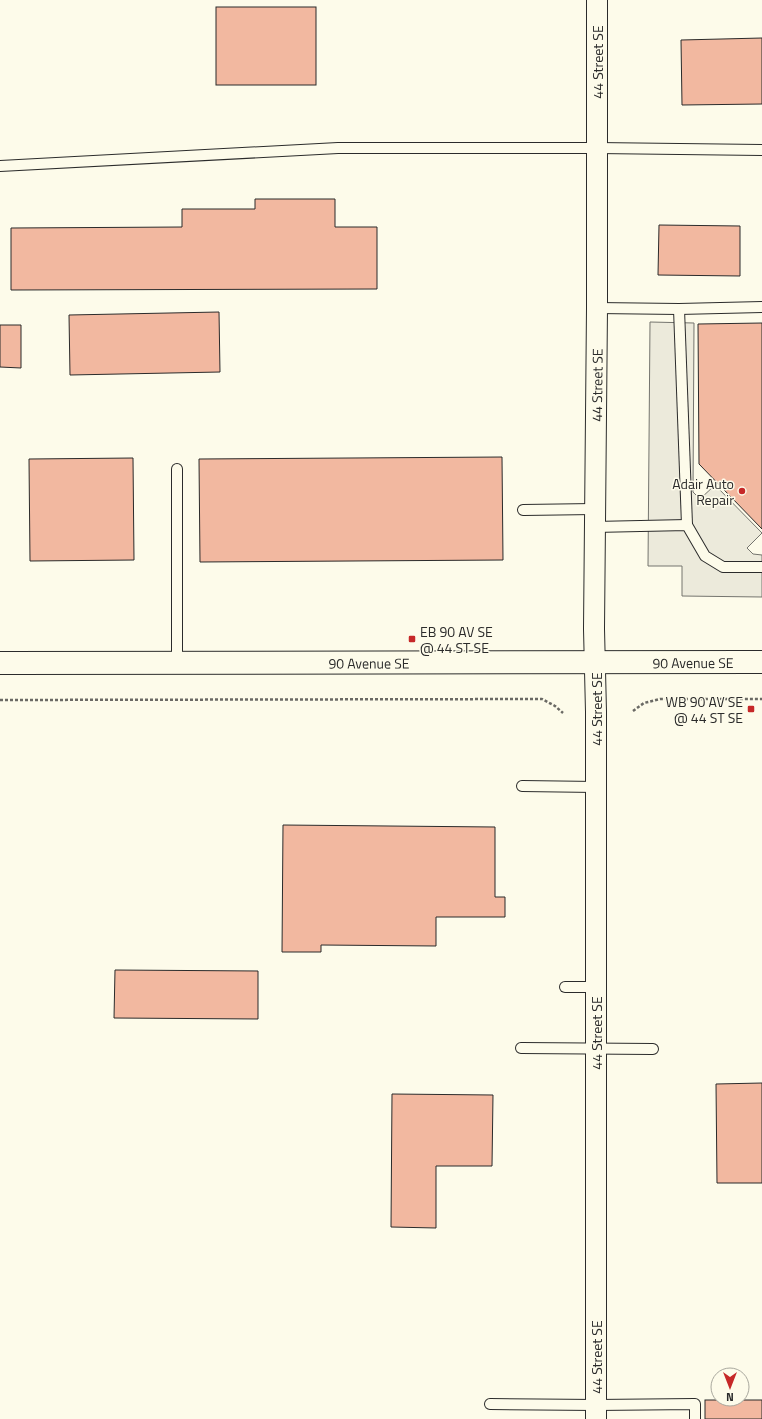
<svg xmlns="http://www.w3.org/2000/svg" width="762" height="1419" font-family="'Titillium Web',sans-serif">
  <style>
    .parking { fill: #eceadb; stroke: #74746e }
    .building { fill: #f2b8a0; stroke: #2b2b2b }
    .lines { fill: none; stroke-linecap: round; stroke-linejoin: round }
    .service-casing { stroke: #2b2b2b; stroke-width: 12 }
    .minor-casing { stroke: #2b2b2b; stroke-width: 22 }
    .tertiary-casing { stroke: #2b2b2b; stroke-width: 24 }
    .path { stroke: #6a6964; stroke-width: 2.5; stroke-dasharray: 3 2; stroke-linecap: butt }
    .service { stroke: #fdfbea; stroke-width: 10 }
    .minor { stroke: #fdfbea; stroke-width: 20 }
    .tertiary { stroke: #fdfbea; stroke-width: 22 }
    .poi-dot { fill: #c62828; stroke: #fdfbea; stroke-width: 1.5 }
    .labels { text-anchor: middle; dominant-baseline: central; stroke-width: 3; stroke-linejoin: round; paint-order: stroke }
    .street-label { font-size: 14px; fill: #2b2b2b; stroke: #fdfbea }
    .poi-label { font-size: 14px; fill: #2b2b2b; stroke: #fdfbea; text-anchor: end }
  </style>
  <rect width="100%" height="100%" fill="#fdfbea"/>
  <!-- parking -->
  <polygon class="parking" points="650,322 694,323 693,492 700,499 715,485 762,533 747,548 753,554 762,555 762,597 682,596 682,566 648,566"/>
  <!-- building -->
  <g class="building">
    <rect x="216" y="7" width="100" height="78"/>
    <polygon points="762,38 762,104 682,105 681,40"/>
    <polygon points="255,199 335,199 335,227 377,227 377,289 11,290 11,228 182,227 182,209 255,209"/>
    <polygon points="659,225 740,226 740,276 658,275"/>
    <polygon points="219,312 220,372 70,375 69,315"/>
    <polygon points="762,323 762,529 699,464 698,324"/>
    <polygon points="0,325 21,325 21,368 0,367"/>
    <polygon points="502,457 503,560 200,562 199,459"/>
    <polygon points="133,458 134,560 30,561 29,459"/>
    <polygon points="283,825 495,827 495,897 505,897 505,917 436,917 436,946 321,945 321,952 282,952"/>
    <polygon points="115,970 258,971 258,1019 114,1018"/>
    <polygon points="762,1083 762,1183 717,1183 716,1084"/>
    <polygon points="392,1094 493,1095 492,1166 436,1166 436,1228 391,1227"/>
    <rect x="705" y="1400" width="57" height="19"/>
  </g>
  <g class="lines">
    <defs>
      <g id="service">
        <polyline points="0,166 338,148 597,148 762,150"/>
        <polyline points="597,308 679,309 762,307"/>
        <polyline points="679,309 687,525"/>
        <polyline points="177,469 177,662"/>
        <polyline points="523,510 594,509"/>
        <polyline points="594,527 687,525 705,556 723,567 762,567"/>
        <polyline points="522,786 596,787"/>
        <polyline points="565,987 596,987"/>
        <polyline points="521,1048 653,1049"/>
        <polyline points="490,1404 596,1405 695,1404 695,1419"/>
      </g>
      <g id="minor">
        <path id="s1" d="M596 1419V712L594 629 597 308V0"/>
      </g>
      <g id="tertiary">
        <path id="s2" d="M0 663 762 662"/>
      </g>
    </defs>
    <!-- service casing -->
    <use href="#service" class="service-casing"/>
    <!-- minor casing -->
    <use href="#minor" class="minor-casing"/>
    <!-- tertiary casing -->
    <use href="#tertiary" class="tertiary-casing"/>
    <!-- path -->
    <g class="path">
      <polyline points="0,700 542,699 555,706 563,713"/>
      <polyline points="633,711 644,703 660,699 762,699"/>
    </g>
    <!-- service -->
    <use href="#service" class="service"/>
    <!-- minor -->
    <use href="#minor" class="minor"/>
    <!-- tertiary -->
    <use href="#tertiary" class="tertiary"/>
  </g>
  <!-- markers -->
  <g class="poi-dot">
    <circle cx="742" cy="491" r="4"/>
    <rect x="408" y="635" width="8" height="8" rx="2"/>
    <rect x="747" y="705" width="8" height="8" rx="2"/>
  </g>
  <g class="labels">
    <!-- street labels -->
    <g class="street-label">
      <text transform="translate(597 62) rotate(-90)">44 Street SE</text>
      <text stroke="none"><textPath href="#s1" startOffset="1034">44 Street SE</textPath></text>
      <text stroke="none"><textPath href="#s2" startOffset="369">90 Avenue SE</textPath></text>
      <text stroke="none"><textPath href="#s2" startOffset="693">90 Avenue SE</textPath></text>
      <text transform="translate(596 709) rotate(-90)">44 Street SE</text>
      <text transform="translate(596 1033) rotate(-90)">44 Street SE</text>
      <text transform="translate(596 1357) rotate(-90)">44 Street SE</text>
    </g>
    <!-- poi labels -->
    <g class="poi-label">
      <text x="734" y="483">Adair Auto<tspan x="734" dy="16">Repair</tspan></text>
      <text x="420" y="631" text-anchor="start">EB 90 AV SE<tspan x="420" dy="16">@ 44 ST SE</tspan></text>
      <text x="743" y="701">WB 90 AV SE<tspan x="743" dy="16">@ 44 ST SE</tspan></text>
    </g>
  </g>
  <!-- north arrow -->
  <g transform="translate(730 1387) rotate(180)"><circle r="19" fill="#fdfbea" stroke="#a9a89e"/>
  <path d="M0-3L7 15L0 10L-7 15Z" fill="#c62828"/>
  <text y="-6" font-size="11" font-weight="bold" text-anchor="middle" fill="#2b2b2b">N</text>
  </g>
</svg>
